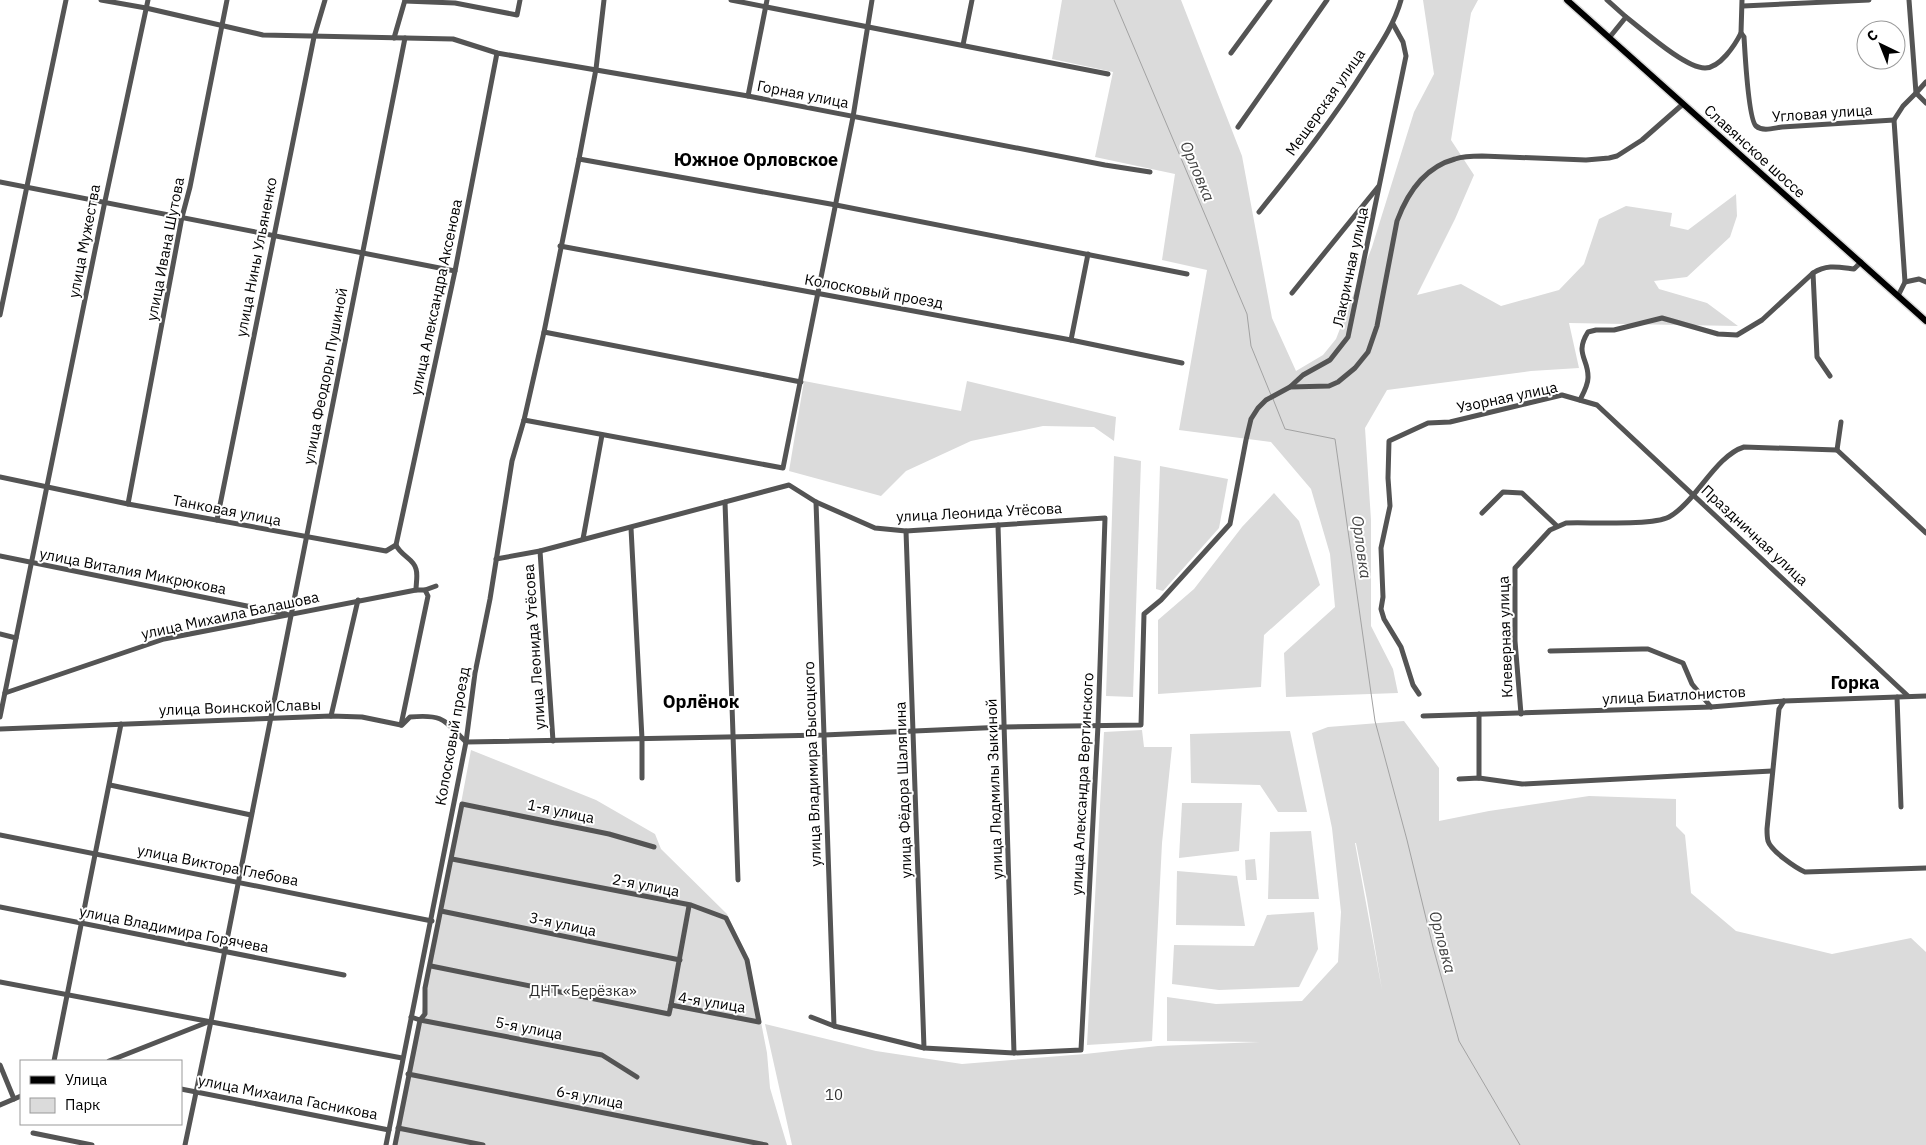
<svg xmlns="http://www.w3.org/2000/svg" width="1926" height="1145" font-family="'IBM Plex Sans',sans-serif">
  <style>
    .green { fill: #dbdbdb; fill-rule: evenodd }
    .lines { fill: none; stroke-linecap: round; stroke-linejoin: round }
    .stream { stroke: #a2a2a2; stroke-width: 1 }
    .major-casing { stroke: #dbdbdb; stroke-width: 9 }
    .minor { stroke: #545454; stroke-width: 5 }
    .major { stroke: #000; stroke-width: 6 }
    .labels { text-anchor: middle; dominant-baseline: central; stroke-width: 4; stroke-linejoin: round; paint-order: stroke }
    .street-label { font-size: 15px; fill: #000; stroke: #fff }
    .park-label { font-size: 15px; fill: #323232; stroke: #fff }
    .water-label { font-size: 16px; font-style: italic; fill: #434343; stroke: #fff }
    .quarter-label { font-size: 18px; font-weight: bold; fill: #000; stroke: #fff }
  </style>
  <rect width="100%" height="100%" fill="#fff"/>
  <!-- green -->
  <g class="green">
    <polygon points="1062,0 1181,0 1242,156 1272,318 1296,371 1323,355 1336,339 1372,247 1414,112 1434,74 1423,0 1478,0 1471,13 1451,140 1474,175 1455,219 1417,295 1461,284 1501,306 1559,290 1584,264 1599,219 1626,206 1672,213 1670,226 1688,230 1736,194 1737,216 1730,237 1687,277 1654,281 1659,289 1707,303 1738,326 1569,323 1579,368 1531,371 1387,390 1365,428 1371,520 1371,626 1393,669 1398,693 1286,697 1284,653 1335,607 1330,554 1311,489 1271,442 1179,430 1207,270 1162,260 1175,174 1095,157 1113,72 1052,59"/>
    <polygon points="804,381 961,411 967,381 1116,417 1114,441 1094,427 1043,426 971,441 906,471 881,496 789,471"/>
    <polygon points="1114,456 1141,461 1133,697 1106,696"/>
    <polygon points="1160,466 1228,479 1219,528 1163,591 1156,589"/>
    <polygon points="1274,493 1299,521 1320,585 1264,635 1261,687 1158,694 1158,620 1194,589 1242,527"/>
    <path d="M1404 721 1439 768V821L1489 811 1589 796 1676 799V826L1685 835 1691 893 1736 931 1832 954 1911 938 1926 952V1145H792L765 1024 876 1051 962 1064 1085 1054 1158 1046 1260 1042 1167 1041V997L1216 1004 1302 1001 1338 962 1341 912 1332 828 1312 733 1328 727ZM1356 843 1367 900 1382 990 1355 843Z"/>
    <polygon points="1142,730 1144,747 1172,747 1162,843 1152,1041 1087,1045 1104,732"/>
    <polygon points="1290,731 1307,812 1278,812 1260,785 1191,783 1190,734"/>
    <polygon points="471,750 596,800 655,834 661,849 727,914 749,960 767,1053 770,1088 787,1145 397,1145"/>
    <polygon points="1182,803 1242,803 1239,851 1179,858"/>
    <polygon points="1311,831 1319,899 1268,899 1270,832"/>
    <polygon points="1255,859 1257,880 1246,880 1245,860"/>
    <polygon points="1177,871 1237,876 1245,926 1176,925"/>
    <polygon points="1314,912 1318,949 1299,987 1219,990 1172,984 1174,945 1254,946 1267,915"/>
  </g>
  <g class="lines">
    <!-- stream -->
    <g class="stream">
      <polyline points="1114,0 1247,314 1251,346 1271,395"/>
      <polyline points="1273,399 1285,429 1335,439 1375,721 1407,840 1433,947 1459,1041 1520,1145"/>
    </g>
    <defs>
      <polyline id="major" points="1567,0 1926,321"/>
    </defs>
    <!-- major casing -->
    <use href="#major" class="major-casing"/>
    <!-- minor -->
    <g class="minor">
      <polyline points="101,0 146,8 263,35 453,39 497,53 748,96 1105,165 1150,172"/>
      <polyline points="731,0 1108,74"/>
      <polyline points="1607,0 1626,17 1609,38"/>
      <path d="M1742 0 1741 33 1744 37C1745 51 1748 119 1756 126 1763 132 1774 128 1782 127L1894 120"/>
      <polyline points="405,1 455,3 517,15 520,0"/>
      <polyline points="1743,6 1869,0"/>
      <path d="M1626 17C1643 30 1685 68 1705 68 1720 68 1735 45 1741 33"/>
      <polyline points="394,38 405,0"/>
      <polyline points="963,45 972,0"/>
      <polyline points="1231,53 1270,0"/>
      <polyline points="1926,82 1916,93 1926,103"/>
      <polyline points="748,96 767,0"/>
      <polyline points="1238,127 1327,0"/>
      <polyline points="579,159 836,205 1187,274"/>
      <polyline points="0,182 455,271"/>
      <path d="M1259 212C1297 165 1334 118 1366 67 1380 45 1394 25 1401 0"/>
      <polyline points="560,246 1071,340 1182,363"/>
      <polyline points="1813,273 1817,357 1830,376"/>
      <polyline points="1905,282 1919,279 1926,282"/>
      <polyline points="1292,293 1378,187"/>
      <polyline points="1898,296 1905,282 1894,120 1903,106 1916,93 1909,0"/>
      <polyline points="0,315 66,0"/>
      <polyline points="544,332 801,382"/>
      <polyline points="1071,340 1088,254"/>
      <polyline points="1290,387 1303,375 1330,360 1348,337 1406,56 1403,42 1393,24"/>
      <path d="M1580 400C1583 394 1588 385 1588 378 1589 359 1574 354 1588 332L1596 330H1614L1662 318 1718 334 1737 335 1762 320 1813 273C1827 264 1838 267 1854 269L1861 262"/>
      <polyline points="524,420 783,468 853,117 872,0"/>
      <polyline points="1837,450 1841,422"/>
      <path d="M0 477 128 504 386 551 396 545C401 556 414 559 416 569 418 575 416 583 416 590"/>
      <polyline points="725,502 738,880"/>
      <polyline points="816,502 834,1026"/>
      <polyline points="128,504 182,217 190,187 227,0"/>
      <polyline points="1482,513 1503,492 1522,493 1557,526"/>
      <polyline points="217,520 314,37 325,0"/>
      <polyline points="998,525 1014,1053"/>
      <polyline points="631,528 642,739 642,778"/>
      <polyline points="906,531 924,1048"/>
      <polyline points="583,539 602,435"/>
      <polyline points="396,545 455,271 497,53"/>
      <polyline points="540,551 553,741"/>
      <polyline points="0,556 286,614"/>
      <polyline points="496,559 540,551 789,485 816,502 875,528 906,531 1105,518 1098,725 1081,1050 1014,1053 924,1048 834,1026 811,1017"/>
      <polyline points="0,634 16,638"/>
      <polyline points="1550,651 1642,649 1648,649 1683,663 1692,684 1711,707"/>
      <polyline points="5,693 164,639 416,590 425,590 436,586"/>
      <polyline points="1419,694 1413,685 1401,647 1384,619 1381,609 1383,597 1381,548 1390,506 1388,478 1389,441 1428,423 1450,422 1562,395 1597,405 1908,696"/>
      <polyline points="1897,697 1901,807"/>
      <path d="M1784 701 1779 709 1767 829C1767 833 1767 837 1768 841 1771 851 1796 868 1805 872L1926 868"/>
      <path d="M1521 714 1515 641V568L1550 530 1566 523C1588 522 1652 526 1669 517 1696 502 1715 456 1744 447L1837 450 1926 533"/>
      <polyline points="331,716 358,600"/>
      <polyline points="1423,716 1711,707 1784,701 1926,696"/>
      <polyline points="0,717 105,201 148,0"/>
      <polyline points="401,725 428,596 425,590"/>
      <path d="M402 725 410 717C444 714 444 720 466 742"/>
      <polyline points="0,729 331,716 362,717 401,725"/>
      <path d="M466 742 824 735 1005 727 1141 725 1144 614 1161 600 1230 524 1246 440 1251 419 1258 408 1266 400 1290 387 1329 386 1338 382 1355 368 1368 352 1377 326 1397 221C1407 194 1425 167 1455 159 1464 156 1473 156 1482 156L1586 160 1609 158 1617 156 1642 140 1683 104"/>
      <polyline points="1479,778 1479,714"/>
      <polyline points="1459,779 1479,778 1522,784 1772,771"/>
      <polyline points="110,785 251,815"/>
      <polyline points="0,835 432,921"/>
      <polyline points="0,907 344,975"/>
      <polyline points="441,911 680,960"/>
      <polyline points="431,966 669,1014 671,1005 759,1022 747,960 726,918 691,905 452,859"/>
      <polyline points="0,982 402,1058"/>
      <polyline points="671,1005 689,906"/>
      <polyline points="411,1017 420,1020 602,1055 637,1077"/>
      <polyline points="54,1061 121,724"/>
      <polyline points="109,1061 208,1022"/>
      <polyline points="0,1065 14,1099"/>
      <polyline points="408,1074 766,1145"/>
      <polyline points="181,1089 389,1130"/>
      <polyline points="0,1105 21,1096"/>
      <polyline points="398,1128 483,1145"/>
      <polyline points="33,1133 92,1145"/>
      <polyline points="185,1145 211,1021 405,38"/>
      <polyline points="386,1145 466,742 475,673 490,599 512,461 524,420 544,332 579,159 596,69 604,0"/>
      <polyline points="395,1145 420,1020 425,1014 425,988 462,804 609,834 654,847"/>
    </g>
    <!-- major -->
    <use href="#major" class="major"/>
  </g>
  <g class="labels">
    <!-- street labels -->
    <g class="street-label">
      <text transform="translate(803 94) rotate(11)">Горная улица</text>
      <text transform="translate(1325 102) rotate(-55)">Мещерская улица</text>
      <text transform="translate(1822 113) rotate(-4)">Угловая улица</text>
      <text transform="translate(1755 151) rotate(42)">Славянское шоссе</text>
      <text transform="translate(84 241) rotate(-79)">улица Мужества</text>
      <text transform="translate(165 249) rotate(-79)">улица Ивана Шутова</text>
      <text transform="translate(256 257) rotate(-79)">улица Нины Ульяненко</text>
      <text transform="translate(1350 267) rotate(-78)">Лакричная улица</text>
      <text transform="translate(874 291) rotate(10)">Колосковый проезд</text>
      <text transform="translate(436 297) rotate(-78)">улица Александра Аксенова</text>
      <text transform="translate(325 376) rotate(-79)">улица Феодоры Пушиной</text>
      <text transform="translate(1507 397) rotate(-12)">Узорная улица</text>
      <text transform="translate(227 510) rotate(11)">Танковая улица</text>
      <text transform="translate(979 512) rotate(-3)">улица Леонида Утёсова</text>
      <text transform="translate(1755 535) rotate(43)">Праздничная улица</text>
      <text transform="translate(133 571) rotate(11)">улица Виталия Микрюкова</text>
      <text transform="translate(230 615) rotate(-12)">улица Михаила Балашова</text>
      <text transform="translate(1505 637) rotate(-92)">Клеверная улица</text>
      <text transform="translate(534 647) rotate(-94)">улица Леонида Утёсова</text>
      <text transform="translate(1674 695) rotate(-3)">улица Биатлонистов</text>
      <text transform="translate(240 707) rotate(-2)">улица Воинской Славы</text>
      <text transform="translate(452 736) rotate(-80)">Колосковый проезд</text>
      <text transform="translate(812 764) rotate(-92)">улица Владимира Высоцкого</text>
      <text transform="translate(1082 784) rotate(-87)">улица Александра Вертинского</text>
      <text transform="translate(994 789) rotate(-92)">улица Людмилы Зыкиной</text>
      <text transform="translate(903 790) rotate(-92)">улица Фёдора Шаляпина</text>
      <text transform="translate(561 811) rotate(12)">1-я улица</text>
      <text transform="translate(218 865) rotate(11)">улица Виктора Глебова</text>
      <text transform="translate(646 885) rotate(11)">2-я улица</text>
      <text transform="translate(563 924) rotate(12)">3-я улица</text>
      <text transform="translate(174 929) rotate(11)">улица Владимира Горячева</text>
      <text transform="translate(712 1002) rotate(9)">4-я улица</text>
      <text transform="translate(529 1028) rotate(11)">5-я улица</text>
      <text transform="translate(288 1097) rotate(11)">улица Михаила Гасникова</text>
      <text transform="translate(590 1097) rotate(11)">6-я улица</text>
    </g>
    <!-- park labels -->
    <g class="park-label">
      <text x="583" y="990">ДНТ «Берёзка»</text>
      <text x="834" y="1094">10</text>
    </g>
    <!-- water labels -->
    <g class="water-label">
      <text transform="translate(1198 171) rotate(67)">Орловка</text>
      <text transform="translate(1362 547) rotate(82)">Орловка</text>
      <text transform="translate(1443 942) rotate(75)">Орловка</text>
    </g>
    <!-- quarter labels -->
    <g class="quarter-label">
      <text x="756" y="159">Южное Орловское</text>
      <text x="1855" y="682">Горка</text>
      <text x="701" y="701">Орлёнок</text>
    </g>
  </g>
  <!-- legend -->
  <rect x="20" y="1060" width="162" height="65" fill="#ffffff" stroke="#999999"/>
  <rect x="30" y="1076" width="25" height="8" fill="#000000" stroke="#999999"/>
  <text x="65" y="1085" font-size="15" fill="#000000">Улица</text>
  <rect x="30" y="1098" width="25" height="15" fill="#dbdbdb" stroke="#999999"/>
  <text x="65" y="1110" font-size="15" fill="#000000">Парк</text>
  <!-- north arrow -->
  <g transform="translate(1881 45) rotate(317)"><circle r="24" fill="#ffffff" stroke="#999999"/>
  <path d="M0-4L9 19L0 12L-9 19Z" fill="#000000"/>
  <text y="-8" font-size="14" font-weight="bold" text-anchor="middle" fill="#000000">С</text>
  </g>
</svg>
